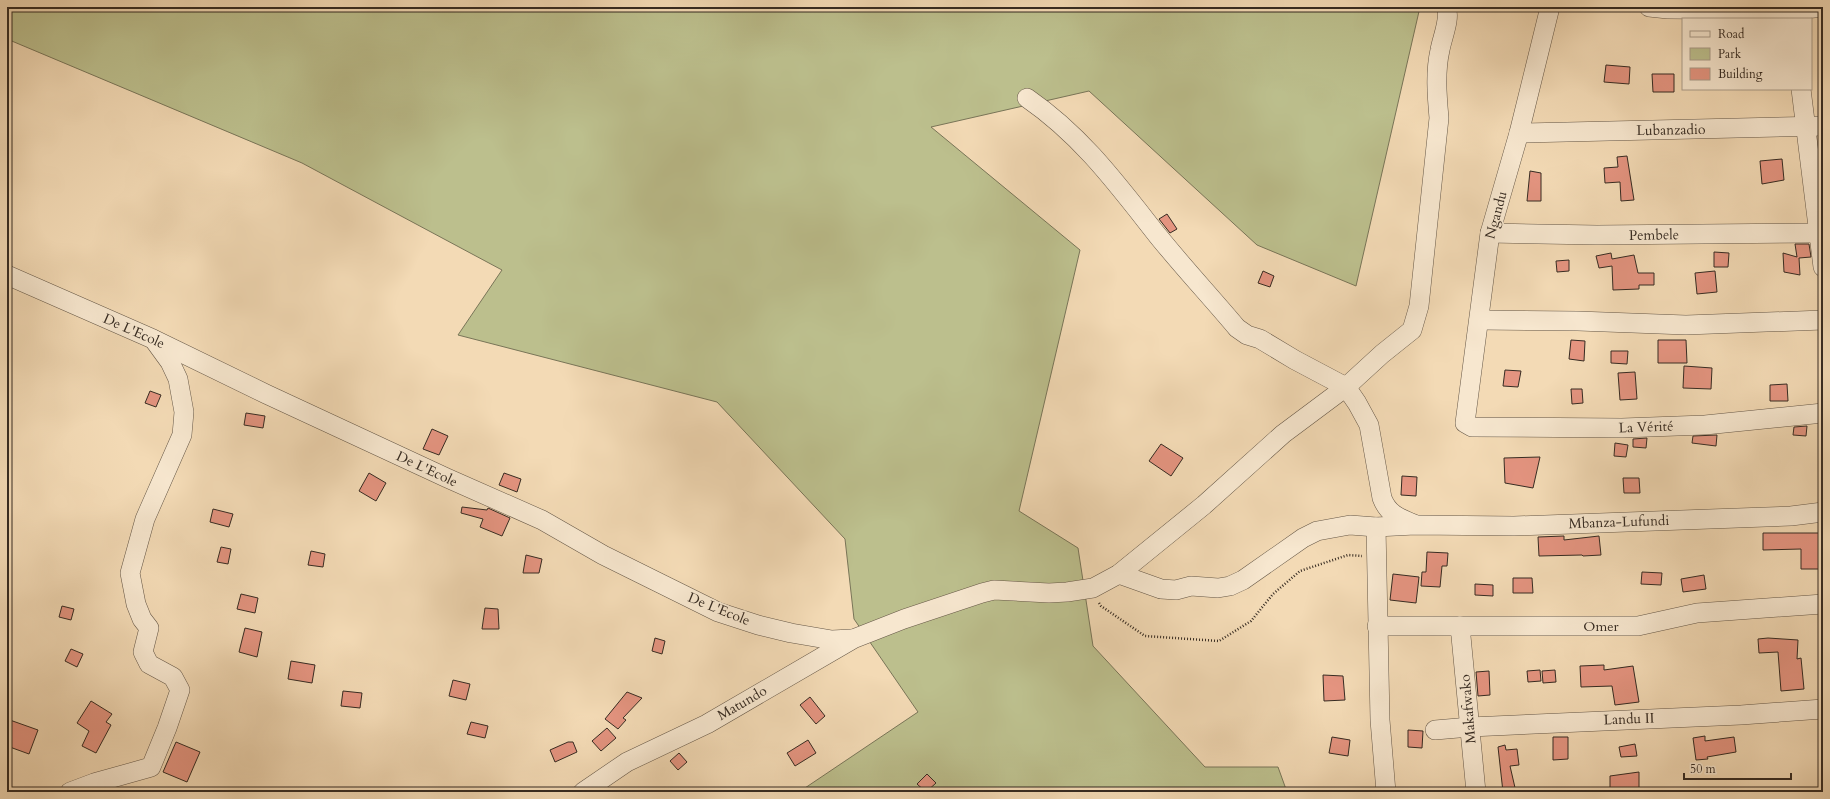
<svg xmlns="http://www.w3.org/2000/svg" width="1830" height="799" font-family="Cardo,serif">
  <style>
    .green { fill: #bcbf8d; stroke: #797558 }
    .building { fill: #e49480; stroke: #362b22 }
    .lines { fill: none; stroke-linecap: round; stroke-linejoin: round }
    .minor-casing { stroke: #655747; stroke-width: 20 }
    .path { stroke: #362b22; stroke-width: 2.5; stroke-dasharray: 1 2; stroke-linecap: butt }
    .minor { stroke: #f7e7cf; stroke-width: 19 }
    .labels { text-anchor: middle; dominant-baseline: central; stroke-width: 3.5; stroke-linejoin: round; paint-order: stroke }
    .street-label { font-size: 14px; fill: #362b22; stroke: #f7e7cf }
  </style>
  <rect width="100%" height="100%" fill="#f3dab5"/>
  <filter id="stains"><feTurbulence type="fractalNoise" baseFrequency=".005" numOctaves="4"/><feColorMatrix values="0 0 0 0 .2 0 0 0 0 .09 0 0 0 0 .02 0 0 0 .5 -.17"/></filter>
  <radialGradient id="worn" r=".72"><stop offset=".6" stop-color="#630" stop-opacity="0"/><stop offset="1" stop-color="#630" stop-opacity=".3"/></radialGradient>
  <!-- green -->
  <polygon class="green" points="7,7 1420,7 1356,286 1257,245 1089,91 931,127 1080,250 1019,511 1078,548 1093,646 1205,767 1278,767 1287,792 799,792 918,712 854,619 845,539 717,402 458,335 502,270 302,163 7,39"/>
  <!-- building -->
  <g class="building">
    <polygon points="1606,65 1630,67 1629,84 1604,82"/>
    <polygon points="1652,74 1674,74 1674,92 1653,92"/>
    <polygon points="1627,156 1634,200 1621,201 1620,182 1605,183 1604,168 1618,167 1617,157"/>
    <polygon points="1782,159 1784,180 1762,184 1760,161"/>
    <polygon points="1530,171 1541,173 1541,201 1527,201"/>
    <polygon points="1167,214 1177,229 1170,233 1159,219"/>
    <polygon points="1795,244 1809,244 1811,257 1799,258 1800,275 1784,272 1783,253 1797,257"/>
    <polygon points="1714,252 1729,253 1728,267 1714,267"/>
    <polygon points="1611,253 1612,259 1634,255 1638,273 1654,273 1654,285 1639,285 1639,289 1613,290 1612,266 1599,268 1596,256"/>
    <polygon points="1569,260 1569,271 1557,272 1556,261"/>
    <polygon points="1263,271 1274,276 1270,287 1258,283"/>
    <polygon points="1715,271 1717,292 1697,294 1695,273"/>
    <polygon points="1571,340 1585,341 1584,361 1569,359"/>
    <polygon points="1658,340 1686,340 1687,363 1658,363"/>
    <polygon points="1611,351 1628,351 1627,364 1611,363"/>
    <polygon points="1684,366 1712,368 1711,389 1683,388"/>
    <polygon points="1505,370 1521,371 1518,387 1503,386"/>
    <polygon points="1635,372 1637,399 1620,400 1618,373"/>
    <polygon points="1787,384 1788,401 1770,401 1770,385"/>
    <polygon points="1571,389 1582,389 1583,403 1572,404"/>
    <polygon points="150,391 161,395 156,407 145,403"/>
    <polygon points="246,413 265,416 263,428 244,425"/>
    <polygon points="1807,426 1806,436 1793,435 1794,427"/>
    <polygon points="432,429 448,436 439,455 423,449"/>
    <polygon points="1717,435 1716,446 1692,443 1693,436"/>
    <polygon points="1647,438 1646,448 1633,447 1633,439"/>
    <polygon points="1615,443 1628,445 1626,457 1614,456"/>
    <polygon points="1161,444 1183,458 1171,476 1149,461"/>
    <polygon points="1540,457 1533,488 1505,483 1504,458"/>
    <polygon points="369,473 386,483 376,501 359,491"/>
    <polygon points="504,473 521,479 517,492 499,485"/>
    <polygon points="1402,476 1417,477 1416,496 1401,495"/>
    <polygon points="1623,478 1639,478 1640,493 1624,493"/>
    <polygon points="462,507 487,510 488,508 510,518 502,536 480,527 483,519 461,513"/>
    <polygon points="213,509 233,514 229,527 210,522"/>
    <polygon points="1763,533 1823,533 1823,569 1801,569 1801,549 1763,550"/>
    <polygon points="1564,536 1564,540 1599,536 1601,555 1583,556 1582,555 1539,556 1538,537"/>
    <polygon points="221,547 231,549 228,564 217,562"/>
    <polygon points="311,551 325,554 323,567 308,565"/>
    <polygon points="1427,552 1448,553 1447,566 1442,566 1440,587 1421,586 1422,572 1426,572"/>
    <polygon points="526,555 542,559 539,573 523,573"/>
    <polygon points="1642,572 1662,573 1661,585 1641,584"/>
    <polygon points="1393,574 1419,577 1416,603 1390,600"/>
    <polygon points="1704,575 1706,589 1683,592 1681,579"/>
    <polygon points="1513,578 1532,578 1533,593 1513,593"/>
    <polygon points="1475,584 1493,585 1493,596 1475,595"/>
    <polygon points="241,594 258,598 255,613 237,609"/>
    <polygon points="62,606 74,609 71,620 59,617"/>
    <polygon points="485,608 498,609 499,629 482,629"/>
    <polygon points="245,628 262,632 257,657 239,652"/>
    <polygon points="655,638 665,641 662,654 652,651"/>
    <polygon points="1768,638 1798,640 1797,659 1801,658 1804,689 1781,691 1778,652 1759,653 1758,639"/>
    <polygon points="71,649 83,654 77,667 65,661"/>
    <polygon points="291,661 315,665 312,683 288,679"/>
    <polygon points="1604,665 1604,670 1633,666 1639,702 1615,705 1612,686 1581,687 1580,666"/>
    <polygon points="1540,670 1541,681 1528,682 1527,671"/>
    <polygon points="1555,670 1556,682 1543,683 1542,671"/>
    <polygon points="1489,671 1490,695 1478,696 1476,672"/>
    <polygon points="1323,675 1343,676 1345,700 1324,701"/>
    <polygon points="453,680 470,684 466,700 449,696"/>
    <polygon points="343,691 362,693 360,708 341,706"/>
    <polygon points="627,692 642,698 623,718 626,720 618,729 605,719"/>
    <polygon points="810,697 825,716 816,724 800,705"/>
    <polygon points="91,701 112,714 106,722 111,725 96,753 82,746 89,731 77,723"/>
    <polygon points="7,719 38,730 29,754 7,746"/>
    <polygon points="471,722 488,726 485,738 467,734"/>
    <polygon points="607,728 616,738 601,751 592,741"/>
    <polygon points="1408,730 1423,731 1422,748 1408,747"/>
    <polygon points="1705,736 1705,741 1734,737 1736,752 1707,757 1708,759 1696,760 1693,738"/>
    <polygon points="1332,737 1350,740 1348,756 1329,753"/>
    <polygon points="1553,737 1568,737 1568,759 1553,760"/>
    <polygon points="808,740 816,753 795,766 787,753"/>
    <polygon points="176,742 200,752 187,782 163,772"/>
    <polygon points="568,742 573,742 577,752 555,762 550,750"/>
    <polygon points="1635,744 1637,756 1621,757 1619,747"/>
    <polygon points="1505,745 1506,750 1517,749 1519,765 1510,766 1516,792 1503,792 1498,747"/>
    <polygon points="679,753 687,762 678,770 670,761"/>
    <polygon points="1639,772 1639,788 1610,788 1610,776"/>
    <polygon points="927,774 936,783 926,792 917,784"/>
  </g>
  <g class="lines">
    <defs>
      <g id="minor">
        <polyline points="1550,7 1519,133 1490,233 1465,423 1472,427 1622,428 1705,425 1823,413"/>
        <polyline points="1649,7 1668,9 1796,10 1823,7"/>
        <polyline points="1801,89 1823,267"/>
        <path d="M1027 98C1082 136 1117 184 1158 236 1183 267 1211 297 1237 328L1247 335 1260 339 1295 360 1346 387 1357 403 1369 425 1382 498C1388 514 1399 518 1414 524"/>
        <polyline points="1519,133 1823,126"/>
        <polyline points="1490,233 1597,235 1818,233"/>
        <polyline points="7,275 153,339 266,394 447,478 542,520 603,555 718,612 758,625 791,633 832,640 851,639"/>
        <polyline points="1479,320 1578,321 1686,325 1823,320"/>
        <polyline points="1376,527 1380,720 1386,792"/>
        <polyline points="1119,574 1161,589 1176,590 1191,586 1218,588 1230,586 1243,580 1303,538 1317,531 1350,525 1376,527 1415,525 1514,526 1791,516 1823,512"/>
        <polyline points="1377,626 1638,626 1697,613 1823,604"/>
        <polyline points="1460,626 1476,792"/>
        <polyline points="1435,730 1470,727 1741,715 1823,709"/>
        <polyline points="70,792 94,783 151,767 167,728 180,690 173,677 149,664 143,652 149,628 142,619 136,604 130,573 145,519 182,435 184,412 178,379 170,362 154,340"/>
        <path d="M583 792 627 762 707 724 853 639 904 619 982 593 994 590 1049 593 1067 592 1093 588 1119 574 1204 505 1283 434 1346 387 1382 354 1412 330 1419 306 1439 118C1437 96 1435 72 1440 50 1442 38 1451 18 1446 7"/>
      </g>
    </defs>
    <!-- minor casing -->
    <use href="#minor" class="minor-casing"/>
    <!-- path -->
    <polyline class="path" points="1099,603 1101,606 1145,636 1219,641 1251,621 1273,594 1300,571 1348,555 1362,556"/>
    <!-- minor -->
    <use href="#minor" class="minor"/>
  </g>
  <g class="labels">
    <!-- street labels -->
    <g class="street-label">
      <text transform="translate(1671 130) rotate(-1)">Lubanzadio</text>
      <text transform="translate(1496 215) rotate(-75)">Ngandu</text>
      <text transform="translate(1654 235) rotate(-1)">Pembele</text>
      <text transform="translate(134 331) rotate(24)">De L'Ecole</text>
      <text transform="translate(1646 427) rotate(-2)">La Vérité</text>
      <text transform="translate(427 469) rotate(25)">De L'Ecole</text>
      <text transform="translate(1619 522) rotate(-2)">Mbanza-Lufundi</text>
      <text transform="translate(719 609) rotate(22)">De L'Ecole</text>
      <text x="1601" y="626">Omer</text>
      <text transform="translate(742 703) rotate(-30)">Matundo</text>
      <text transform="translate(1468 709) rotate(-95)">Makafwako</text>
      <text transform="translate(1629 719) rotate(-2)">Landu II</text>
    </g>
  </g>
  <!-- margin -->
  <rect width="1830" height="799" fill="none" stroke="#f3dab5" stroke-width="24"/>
  <rect x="8" y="8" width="1814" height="783" fill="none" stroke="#362b22" stroke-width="2"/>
  <rect x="12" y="12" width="1806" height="775" fill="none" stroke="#362b22"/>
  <!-- legend -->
  <rect x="1682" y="18" width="130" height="72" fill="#f7e7cf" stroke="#aa9c8a"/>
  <rect x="1690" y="31" width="20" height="6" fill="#f7e7cf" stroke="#aa9c8a"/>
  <text x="1718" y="38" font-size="12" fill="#362b22">Road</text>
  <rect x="1690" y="48" width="20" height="12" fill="#bcbf8d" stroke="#aa9c8a"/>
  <text x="1718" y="58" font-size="12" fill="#362b22">Park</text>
  <rect x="1690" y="68" width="20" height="12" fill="#e49480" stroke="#aa9c8a"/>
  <text x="1718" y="78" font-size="12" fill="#362b22">Building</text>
  <!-- scale -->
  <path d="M1684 773v6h107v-6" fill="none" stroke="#362b22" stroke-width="2"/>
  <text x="1690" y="773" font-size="12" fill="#362b22" stroke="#f7e7cf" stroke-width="3" paint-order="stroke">50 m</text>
  <rect width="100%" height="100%" filter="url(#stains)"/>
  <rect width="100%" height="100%" fill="url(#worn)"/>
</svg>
